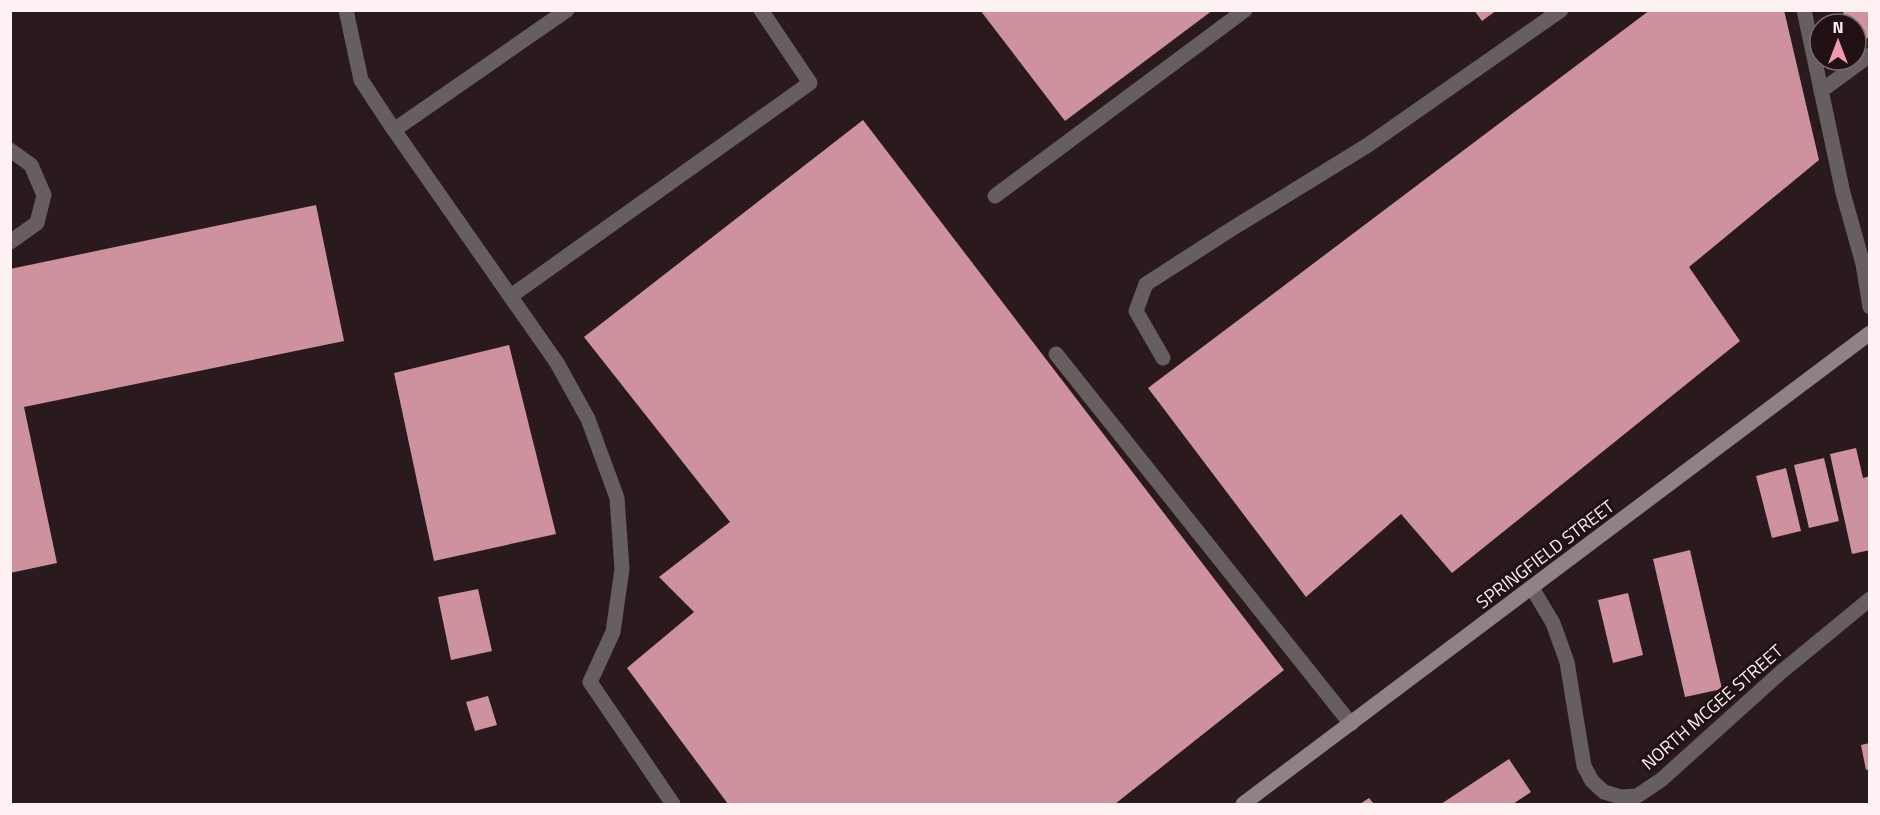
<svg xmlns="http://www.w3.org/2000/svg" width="1880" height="815" font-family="'Titillium Web',sans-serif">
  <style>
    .building { fill: #ce919e }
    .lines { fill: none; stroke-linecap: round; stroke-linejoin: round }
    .lane { stroke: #675e5f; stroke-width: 15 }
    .street { stroke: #675e5f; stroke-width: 15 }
    .secondary { stroke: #908184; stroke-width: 15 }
    .labels { text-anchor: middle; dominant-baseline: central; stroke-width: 6; stroke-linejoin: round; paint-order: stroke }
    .street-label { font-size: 18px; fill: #fef1f4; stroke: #211114 }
  </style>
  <rect width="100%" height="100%" fill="#2a1a1d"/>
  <!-- building -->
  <g class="building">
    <polygon points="980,10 1213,10 1065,121"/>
    <polygon points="1474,10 1497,10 1482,21"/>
    <polygon points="1650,10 1784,10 1819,160 1689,267 1740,341 1452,573 1401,514 1306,597 1148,388"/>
    <polygon points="1843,10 1870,10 1870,36 1856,47 1856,24 1845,24"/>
    <polygon points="863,120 1284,670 1115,804 728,804 627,668 694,612 659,577 730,522 584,337"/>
    <polygon points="316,205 344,341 24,407 57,563 10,573 10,269"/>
    <polygon points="509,345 556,534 434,561 394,373"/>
    <polygon points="1856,448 1863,478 1870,476 1870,550 1852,554 1830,454"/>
    <polygon points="1824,458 1839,521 1809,528 1794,465"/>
    <polygon points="1786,468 1801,531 1772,538 1756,476"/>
    <polygon points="1690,550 1722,689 1685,697 1653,559"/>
    <polygon points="478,589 492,651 451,660 438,597"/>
    <polygon points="1628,593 1643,655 1613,663 1598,600"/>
    <polygon points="488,696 497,725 475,731 466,702"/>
    <polygon points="1870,743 1870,769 1866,770 1861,745"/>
    <polygon points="1509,759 1531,792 1513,804 1441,804"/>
    <polygon points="1369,798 1374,804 1360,804"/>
  </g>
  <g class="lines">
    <!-- lane -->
    <g class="lane">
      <polyline points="346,10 361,80 394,130 557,363 588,419 617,498 622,569 613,632 590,682 673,804"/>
      <polyline points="1821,91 1870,55"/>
      <polyline points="394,130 567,10"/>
      <polyline points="10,150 31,165 44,195 37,223 10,242"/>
      <polyline points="995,196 1245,10"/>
      <polyline points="511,296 810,83 761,10"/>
      <polyline points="1056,354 1351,724"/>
      <polyline points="1163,358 1136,311 1146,284 1230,230 1368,145 1561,10"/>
    </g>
    <!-- street -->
    <g class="street">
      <polyline points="1804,10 1843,193 1863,264 1870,307"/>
      <polyline points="1532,588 1553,623 1567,662 1584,766 1592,781 1604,792 1621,797 1637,796 1661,780 1780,673 1870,599"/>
    </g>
    <!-- secondary -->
    <polyline class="secondary" points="1243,804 1870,333"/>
  </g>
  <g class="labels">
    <!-- street labels -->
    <g class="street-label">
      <text transform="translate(1545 554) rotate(-37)">SPRINGFIELD STREET</text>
      <text transform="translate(1712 707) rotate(-41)">NORTH MCGEE STREET</text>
    </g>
  </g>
  <!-- border -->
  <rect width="1880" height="815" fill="none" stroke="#fef1f4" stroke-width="24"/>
  <!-- north arrow -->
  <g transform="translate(1838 42)"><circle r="28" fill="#211114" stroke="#796b6e" stroke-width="1.5"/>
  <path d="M0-4.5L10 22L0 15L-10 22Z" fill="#f29aae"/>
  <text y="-9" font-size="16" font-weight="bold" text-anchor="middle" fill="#fef1f4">N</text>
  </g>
</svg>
